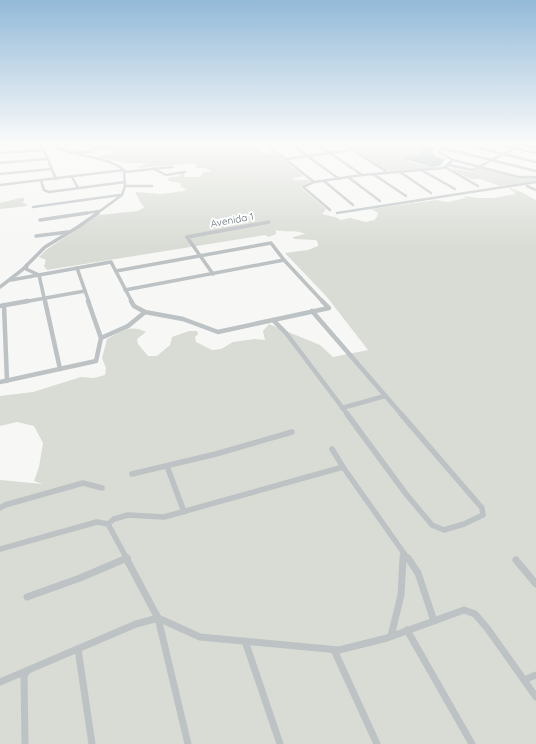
<svg xmlns="http://www.w3.org/2000/svg" width="536" height="744" font-family="Quicksand,sans-serif">
  <style>
    .green { fill: #d8dcd4 }
    .water { fill: #b5c2c3 }
    .lines { fill: none; stroke-linecap: round; stroke-linejoin: round }
    .minor-far4 { stroke: #bdc2c4; stroke-width: 2.5 }
    .minor-far3 { stroke: #bdc2c4; stroke-width: 3.5 }
    .minor-far2 { stroke: #bdc2c4; stroke-width: 4.5 }
    .minor-far1 { stroke: #bdc2c4; stroke-width: 5.5 }
    .minor { stroke: #bdc2c4; stroke-width: 7 }
    .labels { text-anchor: middle; dominant-baseline: central; stroke-width: 4; stroke-linejoin: round; paint-order: stroke }
    .far-street-label { font-size: 10px; fill: #66767c; stroke: #fff }
  </style>
  <rect width="100%" height="100%" fill="#f7f7f5"/>
  <!-- green -->
  <g class="green">
    <path d="M64 144 83 146 88 144H252L254 147 259 149 261 152 266 154 274 152 303 176 293 178V180H309L310 182 301 186V188L326 209 322 214 335 217 341 220 350 218 366 222 374 220 377 217 378 213 371 209 436 200 448 202 465 198V196L477 198H494L516 194 508 187 521 192 536 200V744H0V480L43 484 34 481 39 467 43 443 34 426 17 422 0 426V396L33 392 81 377 94 378 105 375 106 368 102 358 107 339C122 331 130 324 146 332L137 339 138 344 148 356H157L170 345 172 337 189 331H197L198 334 195 337 196 342 212 350 221 349 233 342 255 339 265 340 263 331 269 324 320 345 333 357 368 350 327 297 285 253 308 250 318 246V243L316 240 294 239 293 237 305 234C295 229 286 233 276 230V234L269 237 265 235 47 270 44 266 46 260 39 257 46 250 99 215 138 211 145 207 142 205 135 192 162 194 184 191 186 189 181 187 180 183 169 181 168 178 180 176 181 173H184L185 177H199L202 175V173L212 171 205 168H194L197 166 194 163 139 168 137 167 148 163H127L100 158 98 155 112 154V151L94 150 86 147 77 146H61Z"/>
    <polygon points="345,144 445,144 422,147 419,154 409,156 404,159 410,162 436,168 392,171 386,170"/>
    <polygon points="480,167 516,177 536,177 536,181 500,186 480,179 471,179 458,173 452,168 472,172"/>
    <polygon points="20,198 24,198 24,201 22,202 26,204 27,206 0,209 0,203"/>
  </g>
  <!-- water -->
  <polygon class="water" points="428,145 434,147 433,153 435,156 445,159 440,166 432,167 404,159 409,156 418,155 422,146"/>
  <g class="lines">
    <!-- minor-far4 -->
    <g class="minor-far4">
      <path d="M50 144C73 158 103 154 124 170L125 186 122 195 96 214"/>
      <polyline points="266,144 314,182"/>
      <polyline points="291,144 339,179"/>
      <polyline points="317,144 362,175"/>
      <polyline points="343,144 387,172"/>
      <polyline points="463,144 536,162"/>
      <polyline points="497,144 536,153"/>
      <polyline points="521,144 536,148"/>
      <polyline points="0,145 4,144"/>
      <polyline points="258,145 263,144"/>
      <polyline points="442,148 536,171"/>
      <polyline points="0,153 44,150 56,179"/>
      <polyline points="71,153 92,152"/>
      <polyline points="286,159 352,150"/>
      <polyline points="453,160 519,177 536,177"/>
      <polyline points="0,163 46,159"/>
      <polyline points="448,165 473,170 515,148"/>
      <polyline points="445,167 478,186"/>
      <polyline points="154,169 166,175 185,172"/>
      <polyline points="423,171 455,189"/>
      <polyline points="124,172 172,167"/>
      <polyline points="400,172 431,193"/>
      <polyline points="0,174 51,169"/>
      <polyline points="373,174 406,196"/>
      <polyline points="72,177 78,188"/>
      <polyline points="348,177 380,201"/>
      <polyline points="41,181 44,190 49,192 125,182"/>
      <polyline points="324,181 353,205"/>
      <polyline points="0,185 124,170"/>
      <polyline points="125,186 152,186"/>
      <polyline points="527,186 536,190"/>
      <polyline points="33,207 120,195"/>
      <polyline points="330,210 303,187 314,182 362,175 443,168 453,160 438,152 450,144"/>
      <polyline points="337,213 536,182"/>
      <polyline points="81,214 99,211"/>
    </g>
    <!-- minor-far3 -->
    <g class="minor-far3">
      <polyline points="40,220 87,213"/>
      <polyline points="36,236 68,232"/>
      <polyline points="284,260 323,302"/>
      <polyline points="27,265 26,269 39,275 45,302"/>
      <polyline points="77,268 89,302"/>
      <polyline points="116,271 271,243 284,260 125,290"/>
      <polyline points="213,274 187,237 269,222"/>
      <polyline points="11,280 111,262 132,302"/>
      <polyline points="0,287 22,270 45,247 78,227 98,213"/>
      <polyline points="23,302 85,291"/>
    </g>
    <!-- minor-far2 -->
    <g class="minor-far2">
      <polyline points="45,301 60,369"/>
      <polyline points="131,301 134,306 145,312 183,319 218,332 273,320 286,333 348,415"/>
      <polyline points="4,305 7,381"/>
      <polyline points="0,306 28,301"/>
      <polyline points="312,311 402,415"/>
      <polyline points="273,320 329,308 322,301"/>
      <polyline points="101,338 128,326 145,312"/>
      <polyline points="0,382 96,361 101,338 88,301"/>
      <polyline points="342,408 385,396"/>
    </g>
    <!-- minor-far1 -->
    <g class="minor-far1">
      <polyline points="347,414 406,494 432,525 444,530 464,524 483,515 482,508 401,414"/>
      <polyline points="332,449 343,467"/>
      <polyline points="167,466 184,512"/>
      <polyline points="132,474 216,454 292,432"/>
      <polyline points="0,508 5,505 83,483 102,488"/>
      <polyline points="108,524 114,519 128,515 164,517 343,467 408,559"/>
      <polyline points="0,549 97,522 108,524 127,559"/>
      <polyline points="403,553 403,559"/>
      <polyline points="124,559 128,558"/>
    </g>
    <!-- minor -->
    <g class="minor">
      <polyline points="126,558 158,618 200,637 339,650 387,638 464,610 475,614 487,628 524,680 536,675"/>
      <polyline points="408,558 418,573 434,621"/>
      <polyline points="516,560 536,584"/>
      <polyline points="27,597 80,578 127,558"/>
      <polyline points="407,630 472,744"/>
      <polyline points="391,636 401,595 403,558"/>
      <polyline points="245,641 280,744"/>
      <polyline points="78,649 92,744"/>
      <polyline points="334,650 377,744"/>
      <polyline points="524,680 536,697"/>
      <polyline points="0,682 136,624 158,618 188,744"/>
      <polyline points="25,744 24,676 27,671"/>
    </g>
  </g>
  <!-- sky -->
  <linearGradient id="sky" x2="0" y2="1"><stop stop-color="#93bad9"/><stop offset="0.58" stop-color="#fbfbfa"/><stop offset="1" stop-color="#fbfbfa" stop-opacity="0"/></linearGradient>
  <rect width="536" height="248" fill="url(#sky)"/>
  <g class="labels">
    <!-- far-street labels -->
    <g class="far-street-label">
      <text transform="translate(232 220) rotate(-10)">Avenida 1</text>
    </g>
  </g>
</svg>
